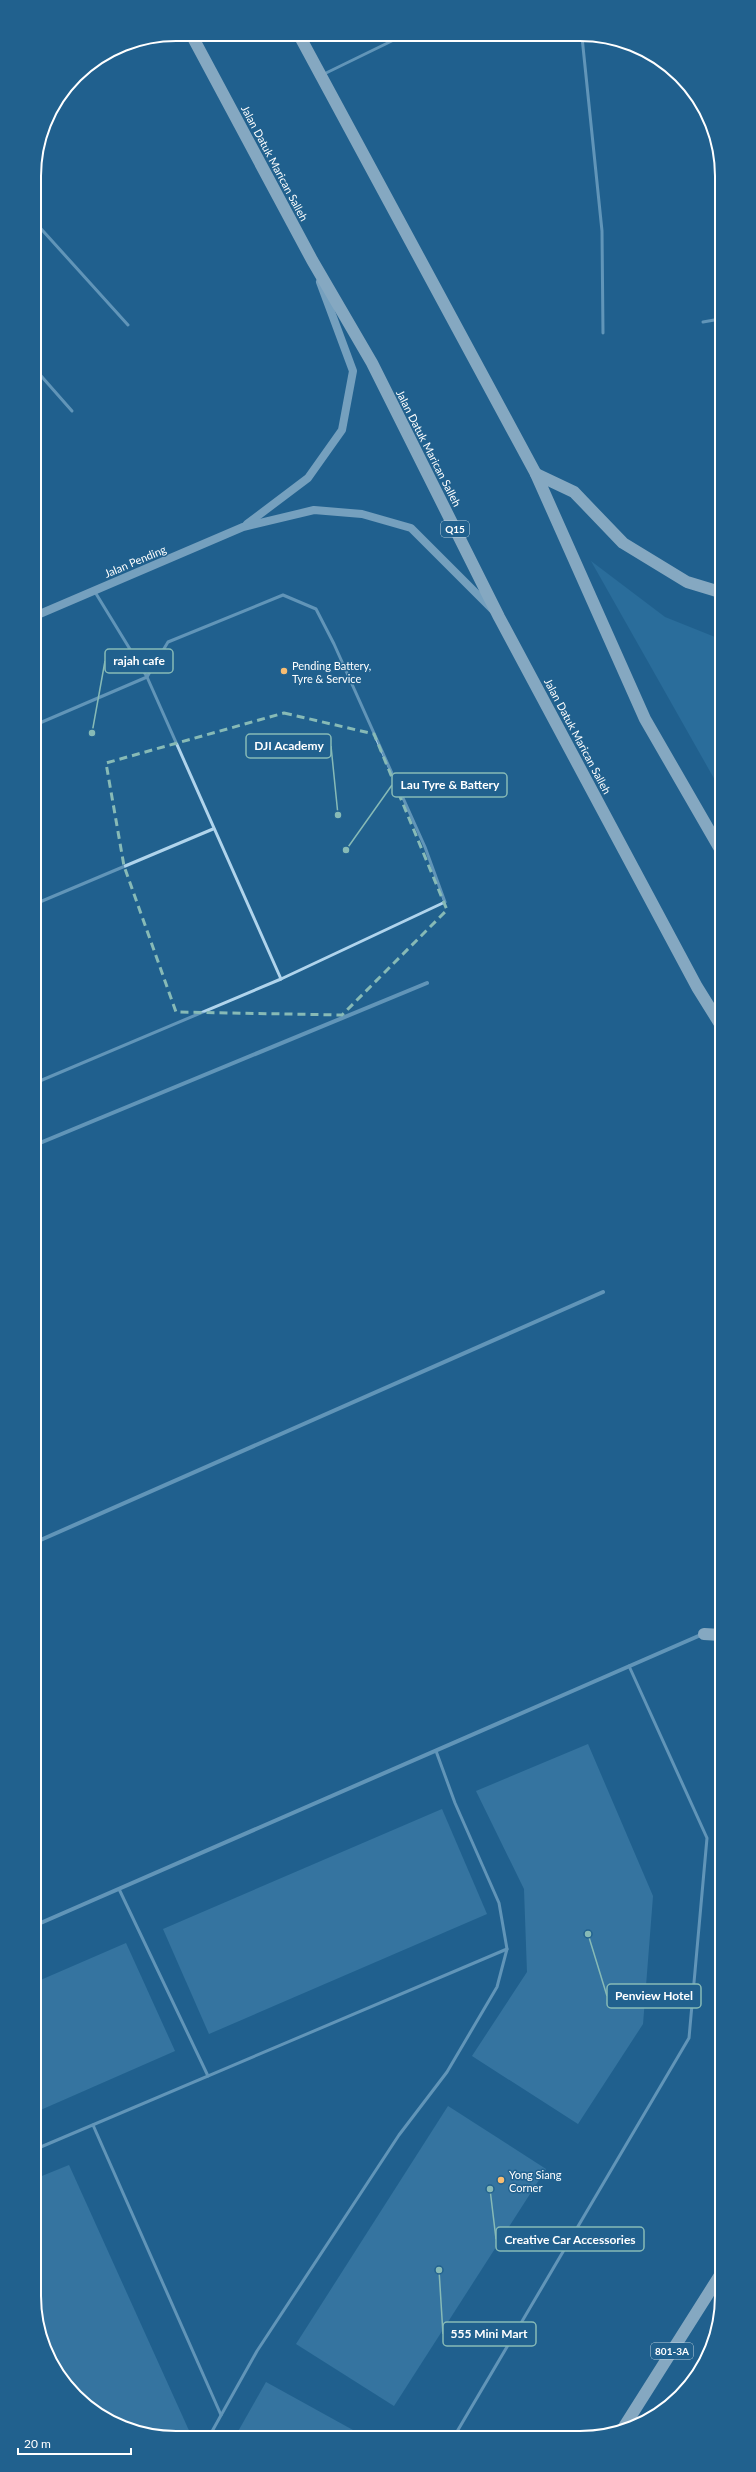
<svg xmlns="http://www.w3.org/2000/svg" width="756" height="2472" font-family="Lato,sans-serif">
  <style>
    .green { fill: #357cab }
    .building { fill: #4e8db7 }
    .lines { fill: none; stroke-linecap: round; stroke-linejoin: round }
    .lane { stroke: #b0d4ec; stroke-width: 3 }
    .street { stroke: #b0d4ec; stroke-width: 4 }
    .secondary { stroke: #dcedf9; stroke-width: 8 }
    .highway { stroke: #fff; stroke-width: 12 }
    .marked { fill: none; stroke: #87bab6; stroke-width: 3; stroke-dasharray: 8 5; stroke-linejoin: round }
    .poi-dot { fill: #f8bd72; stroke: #21618e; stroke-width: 1.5 }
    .labels { text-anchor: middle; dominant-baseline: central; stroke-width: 3; stroke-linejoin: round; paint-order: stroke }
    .shield { fill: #21618e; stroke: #bcd0dd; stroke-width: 1 }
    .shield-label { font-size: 10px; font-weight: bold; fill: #fff }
    .street-label { font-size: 11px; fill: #fff; stroke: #21618e }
    .poi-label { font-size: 11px; fill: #fff; stroke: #21618e; text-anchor: start }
    .rim { fill: none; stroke: #fff; stroke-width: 2 }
    .leader { fill: none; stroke: #87bab6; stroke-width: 1.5 }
    .callout-dot { fill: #87bab6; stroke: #21618e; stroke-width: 1.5 }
    .callout { fill: #21618e; stroke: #87bab6; stroke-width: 1.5 }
    .callout-label { font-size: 12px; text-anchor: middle; font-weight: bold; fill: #fff }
  </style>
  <rect width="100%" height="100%" fill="#21618e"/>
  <!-- green -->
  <polygon class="green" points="591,561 665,617 720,639 720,789"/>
  <!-- building -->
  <g class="building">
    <polygon points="588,1744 653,1896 643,2024 578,2124 472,2056 527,1972 524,1889 476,1791"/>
    <polygon points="442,1809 487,1914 209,2034 163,1929"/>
    <polygon points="126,1943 175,2051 36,2112 36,1982"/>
    <polygon points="448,2106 546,2169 394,2406 296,2344"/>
    <polygon points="69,2165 191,2435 148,2435 113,2423 76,2397 49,2359 37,2324 37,2178"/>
    <polygon points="266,2382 362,2435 236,2435"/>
  </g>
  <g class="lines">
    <!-- lane -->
    <g class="lane">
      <polyline points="582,37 602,231 603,333"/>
      <polyline points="324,74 404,35"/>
      <polyline points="34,221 128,325"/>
      <polyline points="703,322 720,319"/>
      <polyline points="35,369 72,411"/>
      <polyline points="95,592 147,677 281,979"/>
      <polyline points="35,725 147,677 168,642 283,595 316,609 334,644 425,847 445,902 281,979 35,1083"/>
      <polyline points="35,904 213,829"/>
      <polyline points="119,1889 208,2076"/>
      <polyline points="93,2125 221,2415"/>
      <polyline points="36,2149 507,1949"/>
      <polyline points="210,2435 257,2351 399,2135 447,2072 497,1987 507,1949 499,1903 455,1803 436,1751"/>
      <polyline points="455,2435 689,2038 707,1838 629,1666"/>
    </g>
    <!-- street -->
    <g class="street">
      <polyline points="35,1145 427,983"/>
      <polyline points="36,1542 603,1292"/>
      <polyline points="36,1925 703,1634"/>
    </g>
    <!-- secondary -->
    <g class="secondary">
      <polyline points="247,524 308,478 342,430 353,371 320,282"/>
      <polyline points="35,616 243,527 314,510 362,514 411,528 493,610"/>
    </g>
    <!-- highway -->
    <g class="highway">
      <polyline points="191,34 312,260 372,363 499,617 697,987 720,1024"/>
      <polyline points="299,35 536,474 645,719 720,849"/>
      <polyline points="536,474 574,492 623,543 687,582 720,592"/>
      <polyline points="704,1634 721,1635"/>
      <polyline points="622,2430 722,2272"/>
    </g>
  </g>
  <!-- marked area -->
  <path d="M0 0H756V2472H0ZM284 713 374 734 447 910 342 1015 176 1012 124 866 106 763Z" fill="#21618e" fill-opacity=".55" fill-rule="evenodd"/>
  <path class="marked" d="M284 713 374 734 447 910 342 1015 176 1012 124 866 106 763Z"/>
  <!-- markers -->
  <g class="poi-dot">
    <circle cx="284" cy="671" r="4"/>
    <circle cx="501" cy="2180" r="4"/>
  </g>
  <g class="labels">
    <!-- shield labels -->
    <g class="shield">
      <rect x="441" y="521" width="28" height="16" rx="3"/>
      <rect x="651" y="2343" width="42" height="16" rx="3"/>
    </g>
    <g class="shield-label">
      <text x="455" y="529">Q15</text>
      <text x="672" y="2351">801-3A</text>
    </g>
    <!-- street labels -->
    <g class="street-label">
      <text transform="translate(275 163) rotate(62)">Jalan Datuk Marican Salleh</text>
      <text transform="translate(429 448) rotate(63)">Jalan Datuk Marican Salleh</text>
      <text transform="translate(135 561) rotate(-23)">Jalan Pending</text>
      <text transform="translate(578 736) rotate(62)">Jalan Datuk Marican Salleh</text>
    </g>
    <!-- poi labels -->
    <g class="poi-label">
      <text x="292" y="665">Pending Battery,<tspan x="292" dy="13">Tyre &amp; Service</tspan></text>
      <text x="509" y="2174">Yong Siang<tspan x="509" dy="13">Corner</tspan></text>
    </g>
  </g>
  <!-- crop -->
  <path d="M0 0H756V2472H0ZM176 41H580A135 135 0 0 1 715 176V2296A135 135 0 0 1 580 2431H176A135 135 0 0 1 41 2296V176A135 135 0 0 1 176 41Z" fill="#21618e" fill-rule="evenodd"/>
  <path class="rim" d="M176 41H580A135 135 0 0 1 715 176V2296A135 135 0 0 1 580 2431H176A135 135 0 0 1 41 2296V176A135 135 0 0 1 176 41Z"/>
  <!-- callouts -->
  <path class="leader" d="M92 733L105 661M338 815L331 746M346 850L392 785M588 1934L607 1996M490 2189L496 2239M439 2270L443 2334"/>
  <g class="callout-dot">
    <circle cx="92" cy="733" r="4"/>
    <circle cx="338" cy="815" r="4"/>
    <circle cx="346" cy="850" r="4"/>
    <circle cx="588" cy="1934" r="4"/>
    <circle cx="490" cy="2189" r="4"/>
    <circle cx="439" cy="2270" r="4"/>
  </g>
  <g class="callout">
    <rect x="105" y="649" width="68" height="24" rx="4"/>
    <rect x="246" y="734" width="85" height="24" rx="4"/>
    <rect x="392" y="773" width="115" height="24" rx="4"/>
    <rect x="607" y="1984" width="94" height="24" rx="4"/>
    <rect x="496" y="2227" width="148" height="24" rx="4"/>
    <rect x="443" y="2322" width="93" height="24" rx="4"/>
  </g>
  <g class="callout-label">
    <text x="139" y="665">rajah cafe</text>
    <text x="289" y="750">DJI Academy</text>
    <text x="450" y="789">Lau Tyre &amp; Battery</text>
    <text x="654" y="2000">Penview Hotel</text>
    <text x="570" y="2244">Creative Car Accessories</text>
    <text x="489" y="2338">555 Mini Mart</text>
  </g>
  <!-- scale -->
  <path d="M18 2448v6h113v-6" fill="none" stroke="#ffffff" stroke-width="2"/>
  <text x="24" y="2448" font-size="12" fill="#ffffff" stroke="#21618e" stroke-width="3" paint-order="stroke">20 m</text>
</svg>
